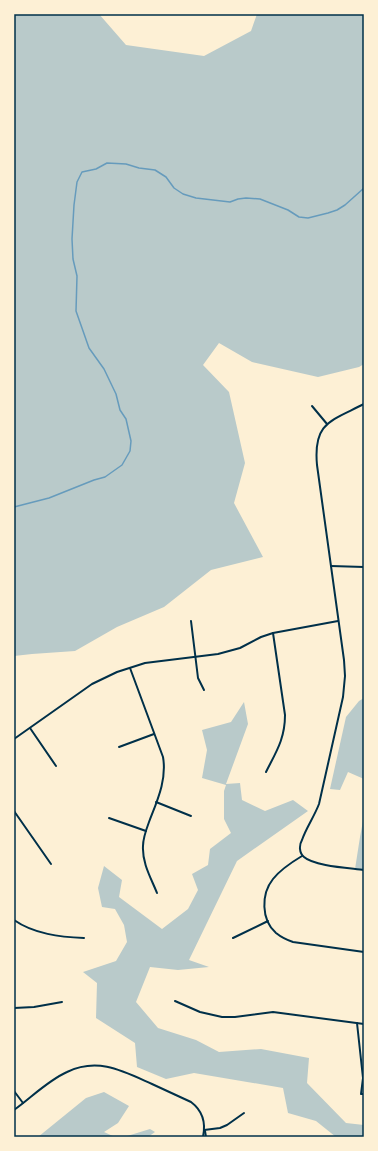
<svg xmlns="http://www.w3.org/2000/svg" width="378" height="1151" font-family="'Noto Serif',serif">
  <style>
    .green { fill: #b9caca }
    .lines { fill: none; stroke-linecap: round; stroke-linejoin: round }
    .stream { stroke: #669bbc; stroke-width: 1.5 }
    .minor { stroke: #003049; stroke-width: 2 }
    .neatline { fill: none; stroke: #003049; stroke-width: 1.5 }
  </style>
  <rect width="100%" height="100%" fill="#fdf0d5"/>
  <!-- green -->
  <g class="green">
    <polygon points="14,14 99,14 126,45 204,56 251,31 257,14 364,14 364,364 359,367 318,377 252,362 219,343 203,365 229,392 245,463 234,503 263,557 211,570 164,607 117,627 75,651 32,654 14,656"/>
    <polygon points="364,698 364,779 348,772 340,790 330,789 346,717 359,701"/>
    <polygon points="244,702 248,724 226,784 240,783 242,800 265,811 293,800 308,811 237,861 189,960 209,967 178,970 150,967 136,1002 158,1028 196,1040 219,1052 261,1049 309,1058 307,1083 346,1123 364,1125 364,1137 336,1137 316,1121 288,1113 283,1088 194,1073 166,1079 137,1067 135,1043 96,1018 97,983 83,972 116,961 127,942 124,925 115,909 102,907 98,888 104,866 122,880 119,897 162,929 188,909 198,890 192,874 208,865 210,849 231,833 224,819 224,791 226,785 202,778 207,750 202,730 231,722"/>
    <polygon points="364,816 364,870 355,869 360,837"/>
    <polygon points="104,1092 129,1106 118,1123 104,1132 115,1137 38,1137 86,1098"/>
    <polygon points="150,1129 155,1132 148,1137 124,1137"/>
  </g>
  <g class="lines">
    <!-- stream -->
    <polyline class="stream" points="14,507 49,498 94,480 105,477 122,465 130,451 131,441 126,419 120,410 116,394 104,369 89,348 76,311 77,276 73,259 72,239 74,205 77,182 82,172 96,169 107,163 126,164 139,168 155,170 166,177 174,188 183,194 196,198 230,202 238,199 246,198 260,199 288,210 299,217 308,218 328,213 337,210 345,205 364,188"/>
    <!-- minor -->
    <g class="minor">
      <path d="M364 404C331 421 313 422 317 465L344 660 345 676 343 697 319 804C314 817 306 828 302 840 299 845 299 853 304 857 314 866 350 868 364 870"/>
      <polyline points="312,406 327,424"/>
      <polyline points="331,566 364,567"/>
      <polyline points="191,621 198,678 204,690"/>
      <path d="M130 668 163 757C167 780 157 801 149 822 146 830 143 838 143 846 142 863 151 878 157 893"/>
      <polyline points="30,728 56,766"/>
      <polyline points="14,739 92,684 117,672 145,663 218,654 240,648 261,637 273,633 338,621"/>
      <polyline points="119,747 154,734"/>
      <path d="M266 772C276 752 285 739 285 715L273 633"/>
      <polyline points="156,802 191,816"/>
      <polyline points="14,811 51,864"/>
      <polyline points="109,818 146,831"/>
      <path d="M302 856C292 862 280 870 273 879 261 894 261 920 276 933 281 937 287 940 293 942L364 952"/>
      <path d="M14 920C34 934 60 937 84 938"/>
      <polyline points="233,938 268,921"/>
      <polyline points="175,1001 200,1012 222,1017 235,1017 273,1012 364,1024"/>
      <polyline points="14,1008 34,1007 62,1002"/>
      <polyline points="357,1023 363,1078 361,1094 364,1094"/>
      <polyline points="14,1091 23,1103"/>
      <path d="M14 1110C31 1098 47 1081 67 1072 98 1057 123 1071 152 1084 165 1090 178 1096 191 1102 203 1111 206 1123 203 1137"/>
      <polyline points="204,1130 220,1128 227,1125 244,1113"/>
      <polyline points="205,1131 206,1137"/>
    </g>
  </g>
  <!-- border -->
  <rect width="378" height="1151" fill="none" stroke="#fdf0d5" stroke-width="30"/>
  <rect x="15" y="15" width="348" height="1121" class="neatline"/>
</svg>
